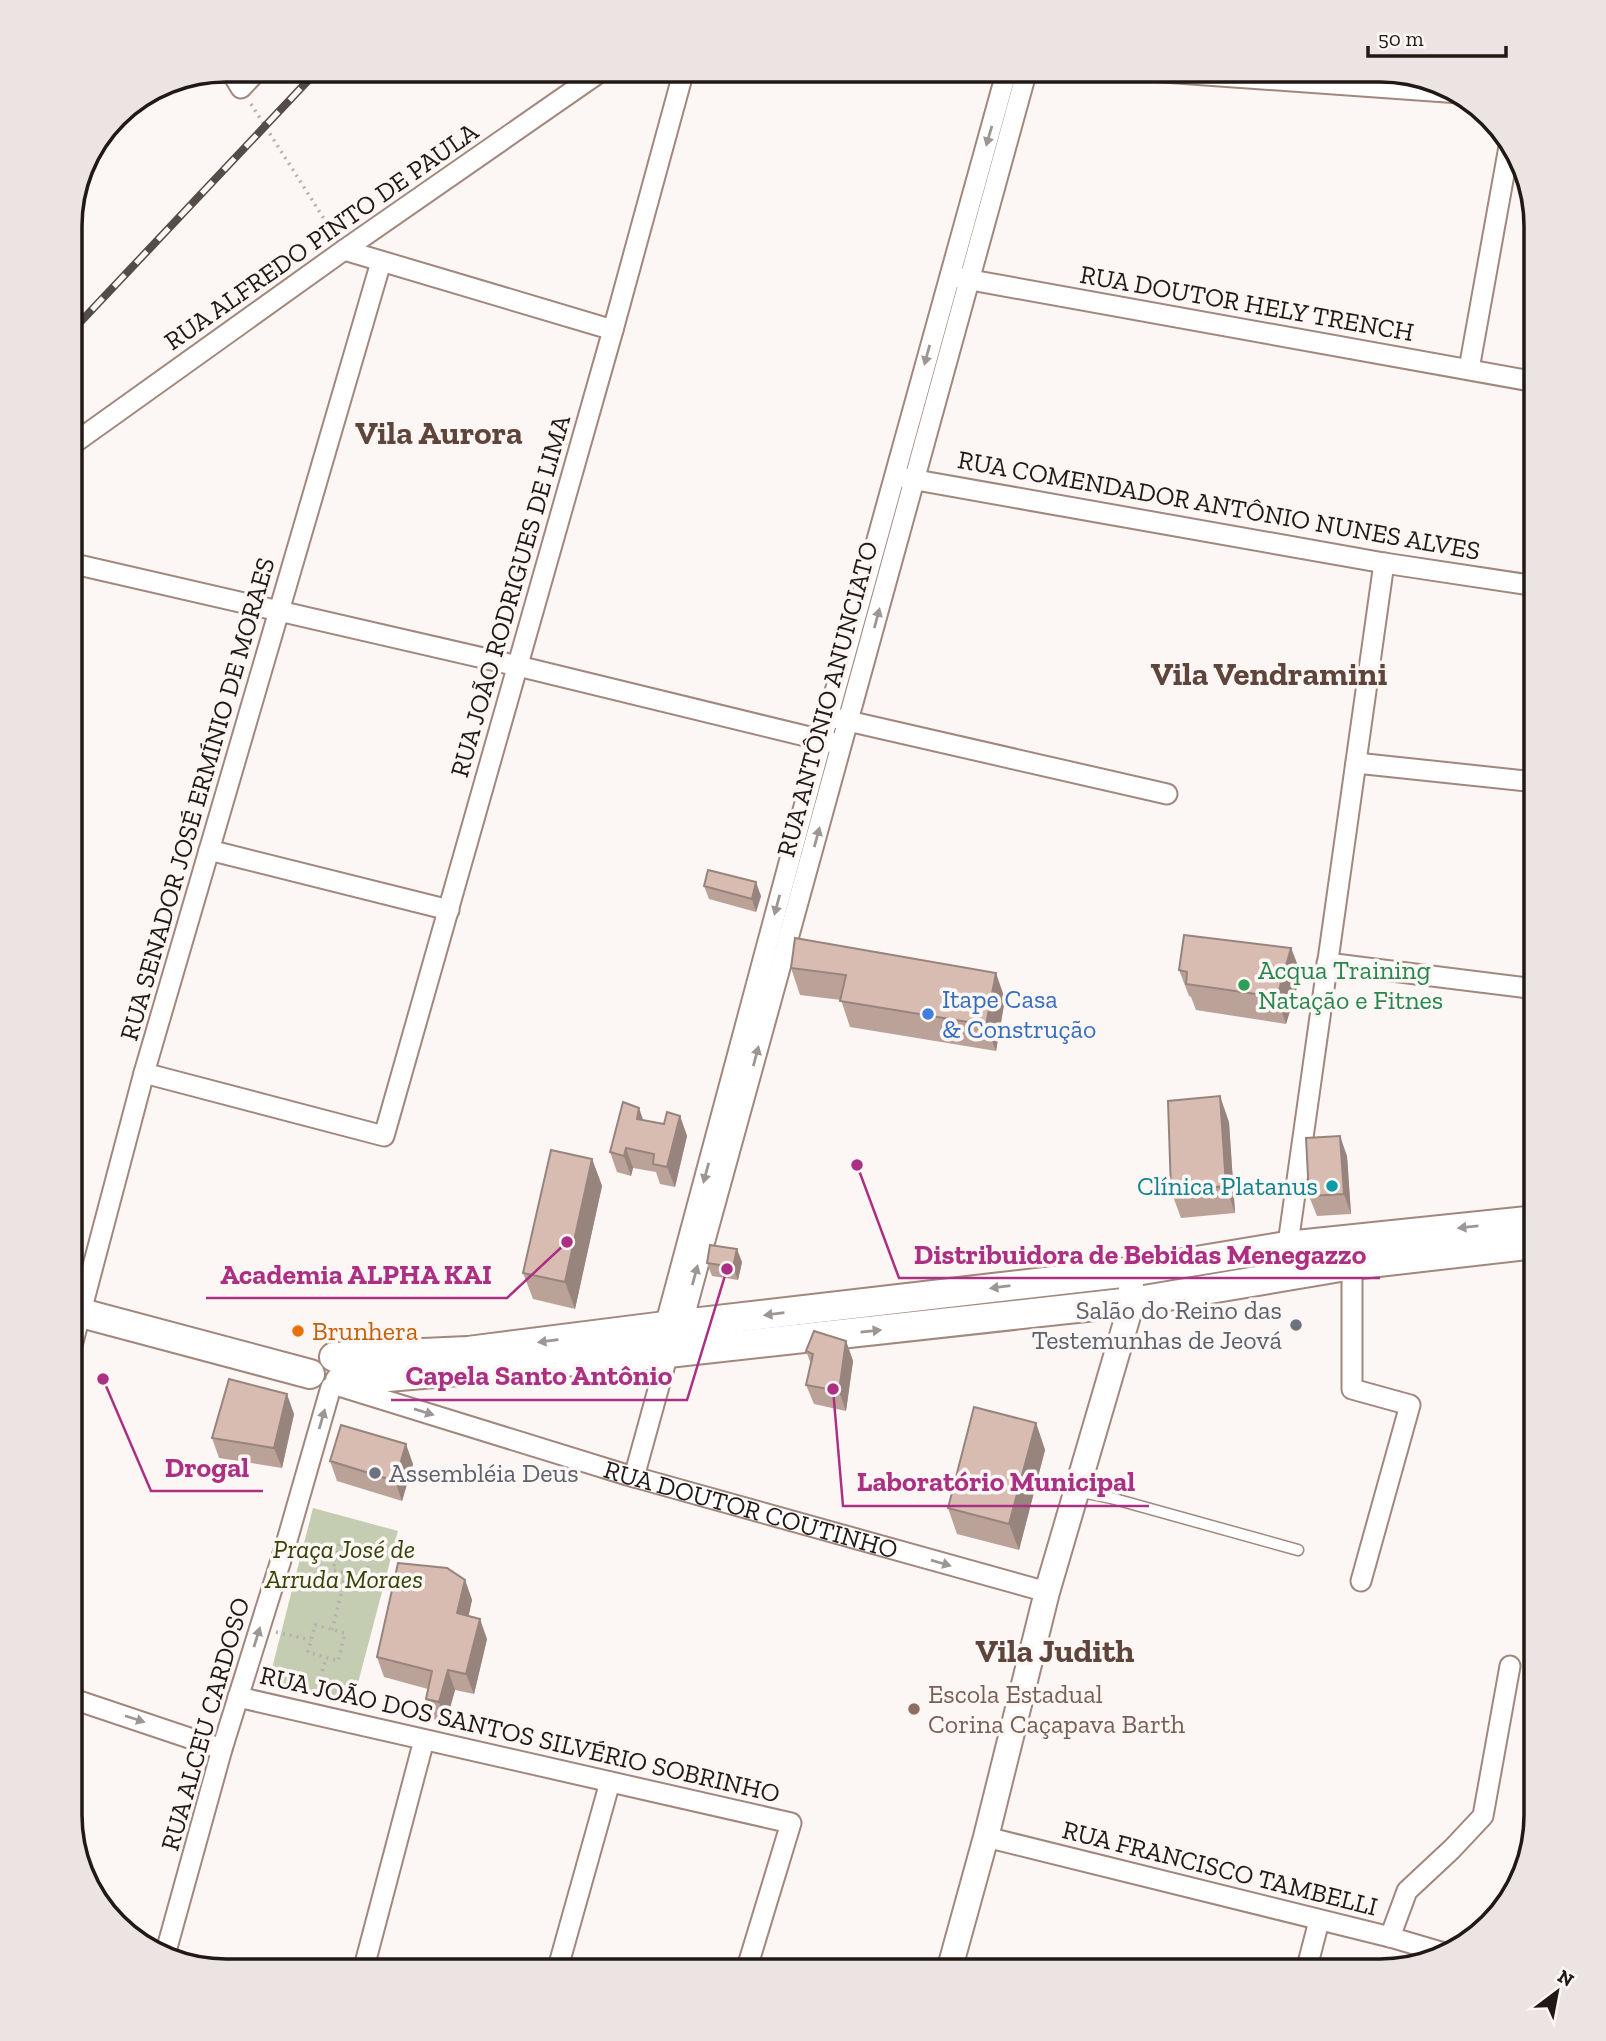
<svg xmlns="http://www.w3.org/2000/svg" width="1606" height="2041" font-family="'Zilla Slab',serif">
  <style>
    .green { fill: #c4ccb1 }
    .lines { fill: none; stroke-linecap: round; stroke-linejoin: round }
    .service-casing { stroke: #a2877d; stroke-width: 13 }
    .minor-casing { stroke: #a2877d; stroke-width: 23 }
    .tertiary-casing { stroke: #a2877d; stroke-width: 28 }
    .secondary-casing { stroke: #a2877d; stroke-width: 32 }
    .path { stroke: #b7b0ad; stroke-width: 3.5; stroke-dasharray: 2 5; stroke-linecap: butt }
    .service { stroke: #fff; stroke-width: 10 }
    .minor { stroke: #fff; stroke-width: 19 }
    .tertiary { stroke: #fff; stroke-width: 24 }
    .secondary { stroke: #fff; stroke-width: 28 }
    .rail-casing { stroke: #554c48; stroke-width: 8 }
    .rail { stroke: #fcf6f4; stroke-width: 5; stroke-dasharray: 16; stroke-linecap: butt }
    .wall { fill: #baa299 }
    .shaded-wall { fill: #97847d }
    .building { fill: #d8bcb2; stroke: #97847d; stroke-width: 2 }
    .oneway { fill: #9c9795 }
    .leisure-dot { fill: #2e9e5b; stroke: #fcf6f4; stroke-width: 2.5 }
    .shop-dot { fill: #3f7fe0; stroke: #fcf6f4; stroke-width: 2.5 }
    .culture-dot { fill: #0f9aa8; stroke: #fcf6f4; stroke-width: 2.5 }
    .worship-dot { fill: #6b7280; stroke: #fcf6f4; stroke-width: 2.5 }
    .food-dot { fill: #e8710a; stroke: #fcf6f4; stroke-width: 2.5 }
    .education-dot { fill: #8d6e63; stroke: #fcf6f4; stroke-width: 2.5 }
    .labels { text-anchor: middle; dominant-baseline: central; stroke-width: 7; stroke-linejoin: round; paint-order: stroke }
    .street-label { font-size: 26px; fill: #221814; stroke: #fcf6f4 }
    .leisure-label { font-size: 26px; fill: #27864d; stroke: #fcf6f4; text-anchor: start }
    .shop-label { font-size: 26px; fill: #366cbe; stroke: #fcf6f4; text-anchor: start }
    .culture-label { font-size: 26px; fill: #0d838f; stroke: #fcf6f4; text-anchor: end }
    .worship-label { font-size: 26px; fill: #5b616d; stroke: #fcf6f4; text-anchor: end }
    .food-label { font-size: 26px; fill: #c56008; stroke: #fcf6f4; text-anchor: start }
    .park-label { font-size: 26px; font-style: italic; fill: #364307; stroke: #fcf6f4 }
    .education-label { font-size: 26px; fill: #785e54; stroke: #fcf6f4; text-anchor: start }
    .district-label { font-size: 33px; font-weight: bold; fill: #5d453c; stroke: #fcf6f4 }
    .rim { fill: none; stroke: #221814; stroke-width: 3.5 }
    .leader { fill: none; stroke: #ab3083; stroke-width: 2.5 }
    .callout-dot { fill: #ab3083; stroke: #fcf6f4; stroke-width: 2.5 }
    .callout-label { font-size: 28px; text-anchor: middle; font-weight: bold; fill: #ab3083; stroke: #fcf6f4; stroke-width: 7; stroke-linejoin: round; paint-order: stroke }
  </style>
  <rect width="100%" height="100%" fill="#fcf6f4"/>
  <!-- green -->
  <polygon class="green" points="313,1508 398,1531 353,1702 269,1680"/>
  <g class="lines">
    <defs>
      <polyline id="service" points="1077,1491 1111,1498 1298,1550"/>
      <g id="minor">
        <polyline points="230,70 241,88 258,70"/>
        <polyline points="1135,70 1460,93"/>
        <polyline points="344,250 613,330"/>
        <polyline points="960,278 1536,382"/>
        <polyline points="1469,369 1510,141"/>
        <polyline points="70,446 344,250 603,70"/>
        <polyline points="905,478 1384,563 1536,586"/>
        <polyline points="70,563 518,666 834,743"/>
        <polyline points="835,718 1167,794"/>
        <polyline points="1356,763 1536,782"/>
        <polyline points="209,850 449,910"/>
        <polyline points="1327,963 1536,989"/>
        <polyline points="144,1073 384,1136 613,330 684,70"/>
        <polyline points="1286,1258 1384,563"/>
        <polyline points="1352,1265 1352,1389 1410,1405 1361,1581"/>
        <polyline points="670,1335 665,1326 828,717 1007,70"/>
        <polyline points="70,1353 144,1073 381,262"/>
        <path id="s1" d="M339 1386 627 1475 1047 1592"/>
        <polyline points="634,1477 672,1339 682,1325 693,1284 1027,70"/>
        <polyline points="238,1697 791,1823 746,1971"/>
        <polyline points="70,1698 222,1749"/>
        <polyline points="986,1837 1390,1937 1441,1952"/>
        <polyline points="1390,1937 1407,1891 1452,1849 1483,1816 1510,1666"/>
        <polyline points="165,1955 222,1749 286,1544 331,1387"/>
        <polyline points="363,1971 424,1740"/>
        <polyline points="557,1971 610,1782"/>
        <polyline points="1306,1971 1319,1921"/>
      </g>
      <polyline id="tertiary" points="949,1971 986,1837 1047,1592 1132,1302 1130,1272"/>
      <g id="secondary">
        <polyline points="70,1310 310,1374"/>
        <polyline points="334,1357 468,1351 665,1326 1130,1272 1287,1246 1536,1220"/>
        <polyline points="340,1381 659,1354 1132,1302 1352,1265 1536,1244"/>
      </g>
    </defs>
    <!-- service casing -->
    <use href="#service" class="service-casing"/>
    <!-- minor casing -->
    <use href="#minor" class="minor-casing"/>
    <!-- tertiary casing -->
    <use href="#tertiary" class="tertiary-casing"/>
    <!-- secondary casing -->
    <use href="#secondary" class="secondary-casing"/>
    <!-- path -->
    <g class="path">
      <polyline points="251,104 335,236"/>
      <polygon points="340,1542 372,1551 365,1578 333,1570"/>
      <polyline points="304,1548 336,1557"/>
      <polygon points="315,1625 345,1633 338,1661 308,1652"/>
      <polyline points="332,1630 346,1574"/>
      <polyline points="276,1632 311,1640"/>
      <polyline points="315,1698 326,1658"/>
    </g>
    <!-- service -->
    <use href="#service" class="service"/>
    <!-- minor -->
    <use href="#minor" class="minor"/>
    <!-- tertiary -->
    <use href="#tertiary" class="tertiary"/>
    <!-- secondary -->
    <use href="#secondary" class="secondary"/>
    <defs>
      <polyline id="rail" points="70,333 318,70"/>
    </defs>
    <!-- rail casing -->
    <use href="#rail" class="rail-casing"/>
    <!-- rail -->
    <use href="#rail" class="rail"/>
  </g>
  <!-- wall -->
  <g class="wall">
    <polygon points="704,886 761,896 756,912 709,899"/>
    <polygon points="795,938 1005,999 996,1051 850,1027 841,1000 800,995 791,968"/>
    <polygon points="1291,948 1301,974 1286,1024 1196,1010 1191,997 1189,996 1179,970"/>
    <polygon points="680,1116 687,1136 675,1187 660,1184 656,1172 633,1168 631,1176 617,1172 610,1152 644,1120 664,1124"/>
    <polygon points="1229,1122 1235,1213 1181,1218 1171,1191"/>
    <polygon points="1347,1156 1351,1214 1317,1216 1309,1196"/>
    <polygon points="592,1159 602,1186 575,1309 533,1299 523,1273"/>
    <polygon points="742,1262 738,1280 712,1276 707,1263"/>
    <polygon points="846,1341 853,1361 846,1411 814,1404 806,1385 811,1364 806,1351"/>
    <polygon points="294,1414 282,1468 219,1458 212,1438"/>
    <polygon points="1036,1423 1045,1450 1019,1550 957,1534 948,1508"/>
    <polygon points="330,1461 413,1464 402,1501 337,1481"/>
    <polygon points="465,1580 472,1600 468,1616 487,1639 474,1694 455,1690 446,1722 433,1719 426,1699 428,1689 384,1677 377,1657"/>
  </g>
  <!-- shaded-wall -->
  <g class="shaded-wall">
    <polygon points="756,882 761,896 756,912 752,899"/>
    <polygon points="1291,948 1301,974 1286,1024 1277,997"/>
    <polygon points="996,973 1005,999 996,1051 986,1025"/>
    <polygon points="1220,1096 1229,1122 1235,1213 1226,1186"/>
    <polygon points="639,1108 646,1128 637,1119"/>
    <polygon points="680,1116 687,1136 675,1187 667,1167"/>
    <polygon points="1340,1136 1347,1156 1351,1214 1344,1194"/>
    <polygon points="626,1148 633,1168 631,1176 624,1156"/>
    <polygon points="592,1159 602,1186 575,1309 565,1282"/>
    <polygon points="737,1249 742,1262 738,1280 733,1267"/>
    <polygon points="846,1341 853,1361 846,1411 839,1391"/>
    <polygon points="287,1394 294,1414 282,1468 274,1448"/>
    <polygon points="1036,1423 1045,1450 1019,1550 1009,1524"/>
    <polygon points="406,1444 413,1464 402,1501 395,1481"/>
    <polygon points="465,1580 472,1600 465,1633 457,1613"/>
    <polygon points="480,1619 487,1639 474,1694 466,1674"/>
    <polygon points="448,1670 455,1690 446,1722 439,1702"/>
  </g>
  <!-- building -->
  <g class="building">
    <polygon points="708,870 756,882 752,899 704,886"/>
    <polygon points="1184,935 1291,948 1277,997 1186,984 1187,972 1179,970"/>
    <polygon points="795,938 996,973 986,1025 840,1001 846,975 791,968"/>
    <polygon points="1220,1096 1226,1186 1171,1191 1168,1101"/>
    <polygon points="623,1102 639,1108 637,1119 664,1124 667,1112 680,1116 667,1167 653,1164 654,1154 626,1148 624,1156 610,1152"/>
    <polygon points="1340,1136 1344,1194 1309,1196 1306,1138"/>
    <polygon points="551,1150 592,1159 565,1282 523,1273"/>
    <polygon points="710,1245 737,1249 733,1267 707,1263"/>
    <polygon points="814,1331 846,1341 839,1391 806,1385 813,1354 806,1351"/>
    <polygon points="229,1379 287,1394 274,1448 212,1438"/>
    <polygon points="974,1407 1036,1423 1009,1524 948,1508"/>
    <polygon points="341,1425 406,1444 395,1481 330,1461"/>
    <polygon points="398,1563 447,1568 465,1580 457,1613 480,1619 466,1674 448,1670 439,1702 426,1699 432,1671 377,1657"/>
  </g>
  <!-- one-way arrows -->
  <defs><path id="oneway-solid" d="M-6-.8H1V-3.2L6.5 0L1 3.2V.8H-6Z" transform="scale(1.75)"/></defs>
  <g class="oneway">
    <use href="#oneway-solid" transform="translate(989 136) rotate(106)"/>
    <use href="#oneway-solid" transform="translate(927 355) rotate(105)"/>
    <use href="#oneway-solid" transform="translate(877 618) rotate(-75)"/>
    <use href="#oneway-solid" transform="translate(817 837) rotate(-75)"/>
    <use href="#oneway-solid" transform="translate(777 905) rotate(105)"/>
    <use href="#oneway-solid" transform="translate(756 1056) rotate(-75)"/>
    <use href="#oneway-solid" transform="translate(706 1173) rotate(105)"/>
    <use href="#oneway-solid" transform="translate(1468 1227) rotate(174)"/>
    <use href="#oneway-solid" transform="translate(695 1275) rotate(-75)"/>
    <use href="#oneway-solid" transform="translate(1000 1287) rotate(173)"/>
    <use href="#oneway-solid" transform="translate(774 1314) rotate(173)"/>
    <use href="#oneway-solid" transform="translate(871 1331) rotate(-6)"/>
    <use href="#oneway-solid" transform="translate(548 1341) rotate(173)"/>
    <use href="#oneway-solid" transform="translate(424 1412) rotate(17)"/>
    <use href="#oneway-solid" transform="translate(322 1419) rotate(-74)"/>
    <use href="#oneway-solid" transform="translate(941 1563) rotate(16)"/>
    <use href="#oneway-solid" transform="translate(257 1637) rotate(-73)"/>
    <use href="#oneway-solid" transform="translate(135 1719) rotate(18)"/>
  </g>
  <!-- markers -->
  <circle class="leisure-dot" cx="1244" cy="985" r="7"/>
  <circle class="shop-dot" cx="928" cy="1014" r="7"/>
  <circle class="culture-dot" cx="1332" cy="1186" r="7"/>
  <g class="worship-dot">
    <circle cx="1296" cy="1325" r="7"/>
    <circle cx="375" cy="1473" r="7"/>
  </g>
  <circle class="food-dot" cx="298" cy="1331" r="7"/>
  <circle class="education-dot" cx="914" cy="1709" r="7"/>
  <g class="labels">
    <!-- street labels -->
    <g class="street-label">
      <text transform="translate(321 236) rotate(-35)">RUA ALFREDO PINTO DE PAULA</text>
      <text transform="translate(1247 303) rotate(10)">RUA DOUTOR HELY TRENCH</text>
      <text transform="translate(1219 505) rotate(10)">RUA COMENDADOR ANTÔNIO NUNES ALVES</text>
      <text transform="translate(510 596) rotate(-74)">RUA JOÃO RODRIGUES DE LIMA</text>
      <text transform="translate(827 699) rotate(-75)">RUA ANTÔNIO ANUNCIATO</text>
      <text transform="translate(197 799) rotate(-74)">RUA SENADOR JOSÉ ERMÍNIO DE MORAES</text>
      <text stroke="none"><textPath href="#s1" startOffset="430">RUA DOUTOR COUTINHO</textPath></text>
      <text transform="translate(205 1724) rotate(-74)">RUA ALCEU CARDOSO</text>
      <text transform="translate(520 1734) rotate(13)">RUA JOÃO DOS SANTOS SILVÉRIO SOBRINHO</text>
      <text transform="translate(1220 1868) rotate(14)">RUA FRANCISCO TAMBELLI</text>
    </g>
    <!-- leisure labels -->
    <g class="leisure-label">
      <text x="1258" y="970">Acqua Training<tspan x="1258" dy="30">Natação e Fitnes</tspan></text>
    </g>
    <!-- shop labels -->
    <g class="shop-label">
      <text x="942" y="999">Itape Casa<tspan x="942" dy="30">&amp; Construção</tspan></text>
    </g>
    <!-- culture labels -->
    <g class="culture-label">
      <text x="1318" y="1186">Clínica Platanus</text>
    </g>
    <!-- worship labels -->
    <g class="worship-label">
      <text x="1282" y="1310">Salão do Reino das<tspan x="1282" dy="30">Testemunhas de Jeová</tspan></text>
      <text x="389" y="1473" text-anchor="start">Assembléia Deus</text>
    </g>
    <!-- food labels -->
    <g class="food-label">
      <text x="312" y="1331">Brunhera</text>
    </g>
    <!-- park labels -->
    <g class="park-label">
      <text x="344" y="1549">Praça José de<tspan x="344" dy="30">Arruda Moraes</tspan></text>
    </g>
    <!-- education labels -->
    <g class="education-label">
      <text x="928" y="1694">Escola Estadual<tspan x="928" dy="30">Corina Caçapava Barth</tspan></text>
    </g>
    <!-- district labels -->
    <g class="district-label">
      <text x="439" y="432">Vila Aurora</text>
      <text x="1269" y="673">Vila Vendramini</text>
      <text x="1055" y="1650">Vila Judith</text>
    </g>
  </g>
  <!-- crop -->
  <path d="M0 0H1606V2041H0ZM226 82H1380A144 144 0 0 1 1524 226V1815A144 144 0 0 1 1380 1959H226A144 144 0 0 1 82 1815V226A144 144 0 0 1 226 82Z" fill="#ebe4e2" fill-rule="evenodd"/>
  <path class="rim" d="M226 82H1380A144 144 0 0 1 1524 226V1815A144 144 0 0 1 1380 1959H226A144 144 0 0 1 82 1815V226A144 144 0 0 1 226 82Z"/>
  <!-- callouts -->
  <path class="leader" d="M857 1165L899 1278H1380M567 1242L507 1298H206M727 1269L687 1400H391M103 1379L151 1491H263M833 1389L843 1506H1149"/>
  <g class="callout-dot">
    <circle cx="857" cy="1165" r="7"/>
    <circle cx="567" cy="1242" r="7"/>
    <circle cx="727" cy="1269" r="7"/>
    <circle cx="103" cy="1379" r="7"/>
    <circle cx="833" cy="1389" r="7"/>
  </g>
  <g class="callout-label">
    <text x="1140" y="1264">Distribuidora de Bebidas Menegazzo</text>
    <text x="356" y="1284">Academia ALPHA KAI</text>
    <text x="539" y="1385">Capela Santo Antônio</text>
    <text x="207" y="1477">Drogal</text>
    <text x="996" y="1491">Laboratório Municipal</text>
  </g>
  <!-- north arrow -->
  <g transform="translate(1557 1992) rotate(32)" stroke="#fcf6f4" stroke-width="5" paint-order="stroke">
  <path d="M0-5L12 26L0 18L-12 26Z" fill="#221814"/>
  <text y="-10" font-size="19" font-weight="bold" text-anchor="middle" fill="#221814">N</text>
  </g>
  <!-- scale -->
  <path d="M1368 46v10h138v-10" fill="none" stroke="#221814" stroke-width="3.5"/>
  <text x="1378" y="46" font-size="21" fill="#221814" stroke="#fcf6f4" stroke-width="5" paint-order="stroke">50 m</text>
</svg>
